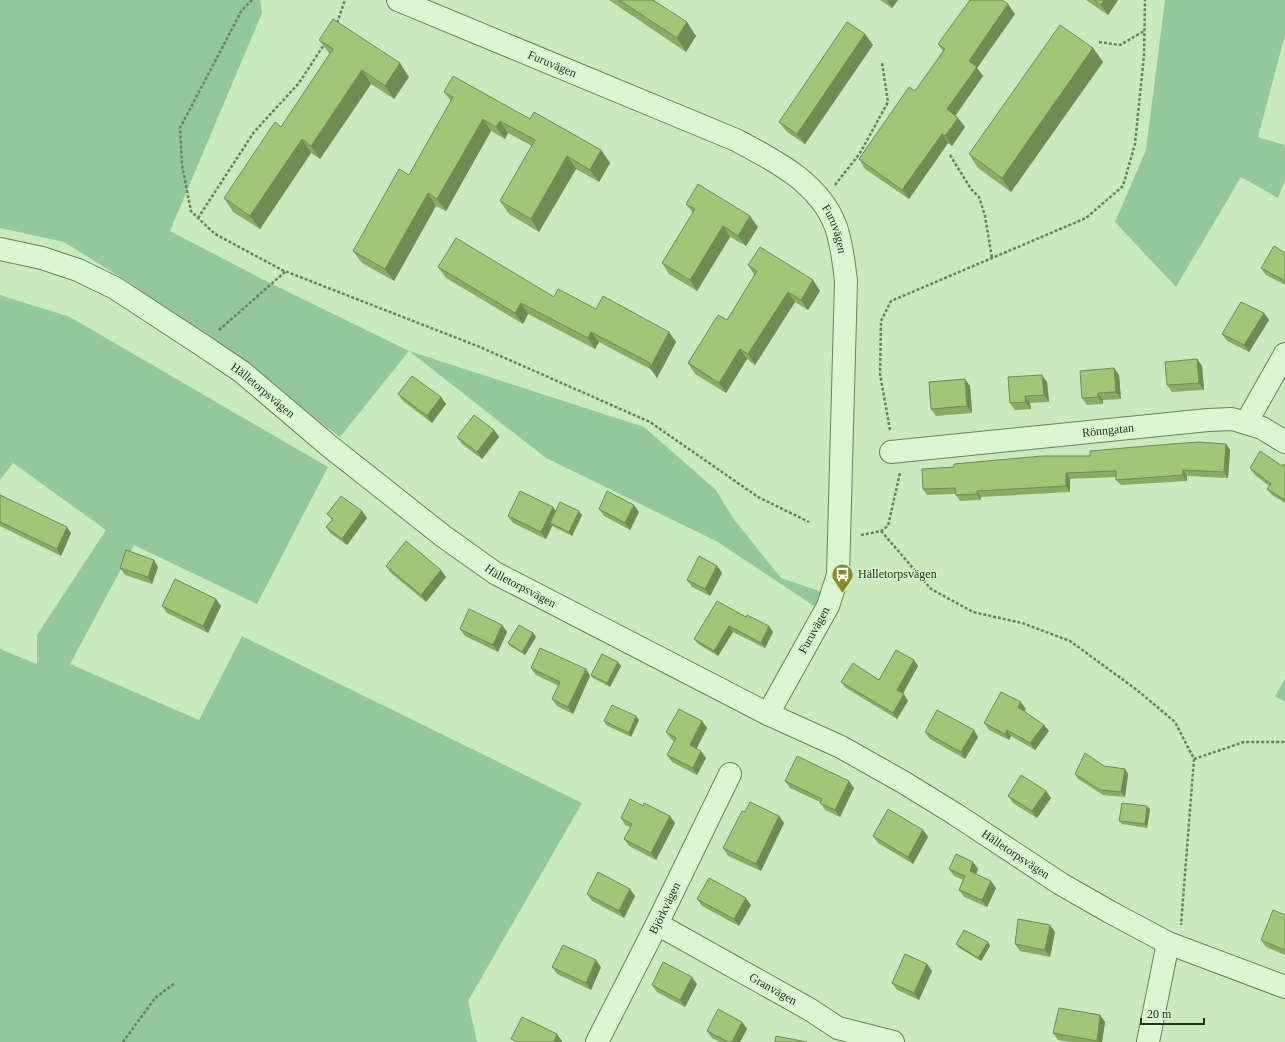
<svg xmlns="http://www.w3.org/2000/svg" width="1285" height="1042" font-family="Georgia,serif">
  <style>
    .green { fill: #95c79e }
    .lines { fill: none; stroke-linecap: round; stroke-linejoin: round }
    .minor-casing { stroke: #698259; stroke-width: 24 }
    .path { stroke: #698259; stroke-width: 2.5; stroke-dasharray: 3 2; stroke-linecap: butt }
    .minor { stroke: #daf6d2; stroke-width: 22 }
    .wall { fill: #8aaa67 }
    .shaded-wall { fill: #708b54 }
    .building { fill: #a0c678; stroke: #708b54 }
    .labels { text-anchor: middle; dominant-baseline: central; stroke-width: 3; stroke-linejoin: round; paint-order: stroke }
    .street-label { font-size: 12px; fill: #26321c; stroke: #d6f2ce }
    .poi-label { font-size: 12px; fill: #26321c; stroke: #d6f2ce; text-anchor: start }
  </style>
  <rect width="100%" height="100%" fill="#c9eabf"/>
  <!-- green -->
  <g class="green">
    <polygon points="0,0 260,0 262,13 170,231 262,279 409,351 644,427 716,490 733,518 781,578 825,593 814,606 716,541 546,458 409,351 340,437 133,285 64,242 0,228"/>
    <polygon points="1165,0 1285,0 1285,35 1258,137 1285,145 1285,180 1278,198 1241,177 1176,287 1115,222 1146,150"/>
    <polygon points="0,295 70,317 328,467 257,604 134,545 70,664 199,720 242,636 582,803 468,1001 477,1042 0,1042 0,649 37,664 37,635 106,530 13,463 0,480"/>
    <polygon points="1285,679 1285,702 1275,696"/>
  </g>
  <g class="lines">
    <defs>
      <g id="minor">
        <path id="s1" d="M398 0 736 140C774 160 820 183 836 227 842 245 844 263 846 281L838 575 828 606 768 714"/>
        <path id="s2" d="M0 249 42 258 78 270 115 288 202 345 242 372 328 445 443 536 495 573 768 714 841 747 903 782 955 814 1061 884 1110 912 1168 943 1285 987"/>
        <polyline points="1246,423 1262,428 1285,442"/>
        <path id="s3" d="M891 452 1208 420 1232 419 1246 423 1285 354"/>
        <path id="s4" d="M657 924 809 1009 838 1028 893 1042"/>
        <path id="s5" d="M597 1042 657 924 730 774"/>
        <polyline points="1148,1042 1168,943"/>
      </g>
    </defs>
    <!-- minor casing -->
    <use href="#minor" class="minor-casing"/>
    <!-- path -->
    <g class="path">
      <polyline points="252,0 242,10 180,128 182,165 191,211 198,218 215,234 282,270 480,347 650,422 758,497 809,522"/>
      <polyline points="337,23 345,0"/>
      <polyline points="1099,42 1120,45 1144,31"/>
      <polyline points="950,155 971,189 979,197 985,216 992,258"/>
      <polyline points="835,185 860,153 888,102 882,63"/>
      <polyline points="198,218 254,132 299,83 325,43"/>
      <polyline points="219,330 286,271"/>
      <polyline points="890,430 880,374 881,321 891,301 1086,218 1123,186 1135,144 1144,55 1145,0"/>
      <polyline points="881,531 931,589 973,612 1022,623 1070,641 1137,690 1175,722 1194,759 1181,925"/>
      <polyline points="861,535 881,531 888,526 900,473"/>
      <polyline points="1194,759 1244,742 1285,742"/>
      <polyline points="123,1042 155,998 175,983"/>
    </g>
    <!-- minor -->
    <use href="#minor" class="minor"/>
  </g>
  <!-- wall -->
  <g class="wall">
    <polygon points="609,0 655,0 654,1 696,36 686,52"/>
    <polygon points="880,0 898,0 892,8"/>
    <polygon points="1086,0 1118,0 1108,15"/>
    <polygon points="1015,14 977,68 983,76 955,116 958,118 965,127 952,146 948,143 909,199 865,169 859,159 915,91 943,51 938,44"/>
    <polygon points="865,34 873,45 805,144 787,132 779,122"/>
    <polygon points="319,40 409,77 394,99 371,84 320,159 311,153 260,229 233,212 224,198 281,127 330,54 329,53"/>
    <polygon points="1093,48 1103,62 1011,192 978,168 969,154"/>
    <polygon points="444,92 530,119 601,150 610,163 599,182 576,169 539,232 509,214 500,201 532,146 508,133 505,139 491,131 446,211 436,206 394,281 362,263 353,251 409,175 451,101"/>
    <polygon points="686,204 758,227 746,246 730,237 697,291 669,274 662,263 693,213"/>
    <polygon points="1285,253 1285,285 1266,275 1261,268"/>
    <polygon points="748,265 813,280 820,291 808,310 795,302 755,365 747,359 726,393 695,374 688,363 727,320 755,276"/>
    <polygon points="438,267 596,309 669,332 676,342 657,378 652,370 599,342 595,349 528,314 523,324 446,278"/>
    <polygon points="1264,313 1269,320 1249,352 1227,341 1222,334"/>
    <polygon points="1197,359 1202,366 1204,390 1172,392 1167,385"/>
    <polygon points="1114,368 1119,375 1121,399 1103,400 1103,404 1087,405 1082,398"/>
    <polygon points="1047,382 1049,402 1030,403 1031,409 1015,410 1010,403"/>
    <polygon points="970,386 972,413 936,416 931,409"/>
    <polygon points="398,394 441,397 446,404 432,423 403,401"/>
    <polygon points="494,430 499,437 482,459 462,444 457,437"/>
    <polygon points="1226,444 1230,450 1228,478 1187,476 1187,481 1121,485 1116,480 1116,477 1070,479 1070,492 981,497 981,500 960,501 956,495 956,494 927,495 923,489 954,467 1090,456"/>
    <polygon points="1285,465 1285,503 1272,495 1267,489 1269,486 1255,475 1250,468 1282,466"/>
    <polygon points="0,495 71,533 61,556 0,526"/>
    <polygon points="599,509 639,512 630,530 604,516"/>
    <polygon points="556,510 582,515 572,536 552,526 546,539 513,523 508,516"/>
    <polygon points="362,511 367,518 347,545 330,533 326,527 332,520 327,514"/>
    <polygon points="386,566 446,577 426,602 391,573"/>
    <polygon points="717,566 722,573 710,596 692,587 687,580"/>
    <polygon points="158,567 152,584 125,575 120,568"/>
    <polygon points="162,606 221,606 208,633 167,613"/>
    <polygon points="746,617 769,626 773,632 765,648 733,632 718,656 698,644 694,639"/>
    <polygon points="502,625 507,632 498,652 465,636 460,629"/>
    <polygon points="533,633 536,637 525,655 510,646 508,643"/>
    <polygon points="914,660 918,666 903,694 908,701 897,719 846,688 841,682 879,680"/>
    <polygon points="621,666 610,687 593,678 591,675"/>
    <polygon points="531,668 586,669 590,676 573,714 557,706 552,699 559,686 536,675"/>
    <polygon points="1026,709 1024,711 1044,725 1049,731 1035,750 1011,736 1009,740 989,730 984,723"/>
    <polygon points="639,720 631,737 606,725 604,721"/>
    <polygon points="702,721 707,728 696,748 706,758 697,775 672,762 667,755 674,741 671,739 666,732"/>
    <polygon points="925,732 978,737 965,759 930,739"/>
    <polygon points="1104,766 1125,769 1128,774 1125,797 1103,795 1078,779 1075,774"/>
    <polygon points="785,781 854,788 840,817 825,810 820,802 790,788"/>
    <polygon points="1046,791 1051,798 1037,818 1013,803 1008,796"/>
    <polygon points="643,806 675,823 656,860 629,846 624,839 630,827 625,825 621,818"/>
    <polygon points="1150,809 1147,828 1122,824 1119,821"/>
    <polygon points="745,812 779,816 784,823 761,871 728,856 723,848"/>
    <polygon points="923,830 928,837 913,864 878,843 873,836"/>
    <polygon points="973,862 978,869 976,874 996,888 987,907 964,897 959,890 963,880 954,876 949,869"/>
    <polygon points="587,894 635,896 624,918 592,901"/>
    <polygon points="697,899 751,905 739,926 702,906"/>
    <polygon points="1285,915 1285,955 1266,947 1261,940"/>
    <polygon points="1055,932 1050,957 1020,951 1015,944"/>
    <polygon points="988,942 990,946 981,961 959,948 956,944"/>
    <polygon points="927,964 932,971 919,1000 897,990 892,983"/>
    <polygon points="552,967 601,967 591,990 557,974"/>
    <polygon points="697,984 685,1007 657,992 652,985"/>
    <polygon points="1100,1015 1105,1022 1102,1042 1070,1042 1058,1040 1053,1033"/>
    <polygon points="742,1022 747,1029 740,1042 720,1042 712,1038 707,1031"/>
  </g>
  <!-- shaded-wall -->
  <g class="shaded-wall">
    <polygon points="887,0 898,0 892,8"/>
    <polygon points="1104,0 1118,0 1108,15 1101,5"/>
    <polygon points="1008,4 1015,14 977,68 983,76 953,119 947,109 969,61"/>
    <polygon points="687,22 696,36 686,52 677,38"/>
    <polygon points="865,34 873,45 805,144 797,134"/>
    <polygon points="1093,48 1103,62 1011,192 1002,178"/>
    <polygon points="400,63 409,77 394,99 385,86"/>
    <polygon points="362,70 371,84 320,159 311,146"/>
    <polygon points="958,118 965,127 952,146 945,136"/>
    <polygon points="483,119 491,131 446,211 437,199"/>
    <polygon points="500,121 508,133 505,139 496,127"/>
    <polygon points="942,134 948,143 909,199 902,190"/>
    <polygon points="302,139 311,153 260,229 250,216"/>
    <polygon points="601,150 610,163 599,182 590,170"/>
    <polygon points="567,156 576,169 539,232 531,219"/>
    <polygon points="428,193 436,206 394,281 385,269"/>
    <polygon points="750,216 758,227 746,246 738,236"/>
    <polygon points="723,226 730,237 697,291 690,280"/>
    <polygon points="813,280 820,291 808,310 801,300"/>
    <polygon points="788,292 795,302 755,365 748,354"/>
    <polygon points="521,303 528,314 523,324 515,313"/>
    <polygon points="1264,313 1269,320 1249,352 1244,345"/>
    <polygon points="591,332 599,342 595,349 588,338"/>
    <polygon points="669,332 676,342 657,378 650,368"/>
    <polygon points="740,349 747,359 726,393 719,383"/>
    <polygon points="1197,359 1202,366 1204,390 1199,383"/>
    <polygon points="1114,368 1119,375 1121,399 1116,392"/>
    <polygon points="1042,375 1047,382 1049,402 1044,395"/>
    <polygon points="965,379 970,386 972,413 967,406"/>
    <polygon points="1098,393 1103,400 1103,404 1098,397"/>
    <polygon points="1025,396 1030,403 1031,409 1026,402"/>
    <polygon points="441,397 446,404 432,423 427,416"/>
    <polygon points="494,430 499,437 482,459 477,452"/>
    <polygon points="1226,444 1230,450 1228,478 1224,472"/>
    <polygon points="1183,470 1187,476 1187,481 1183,475"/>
    <polygon points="1066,473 1070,479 1070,492 1066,486"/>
    <polygon points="977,491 981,497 981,500 977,494"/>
    <polygon points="634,505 639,512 630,530 625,523"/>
    <polygon points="553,507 558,514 550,523 552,526 546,539 541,532"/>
    <polygon points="362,511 367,518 347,545 342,539"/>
    <polygon points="579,511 582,515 572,536 569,532"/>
    <polygon points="67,527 71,533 61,556 57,549"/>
    <polygon points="154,560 158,567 152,584 148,577"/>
    <polygon points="717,566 722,573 710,596 705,589"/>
    <polygon points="441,570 446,577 426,602 421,595"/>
    <polygon points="216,599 221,606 208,633 203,626"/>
    <polygon points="502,625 507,632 498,652 493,645"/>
    <polygon points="729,626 733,632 718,656 714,651"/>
    <polygon points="769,626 773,632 765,648 761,643"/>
    <polygon points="533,633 536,637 525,655 522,652"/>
    <polygon points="914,660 918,666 901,696 897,690"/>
    <polygon points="618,662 621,666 610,687 607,683"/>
    <polygon points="586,669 590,676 573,714 568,707"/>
    <polygon points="904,694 908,701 897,719 893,713"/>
    <polygon points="1021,702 1026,709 1023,714 1018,707"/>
    <polygon points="636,716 639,720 631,737 629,733"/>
    <polygon points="702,721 707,728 695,752 690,745"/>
    <polygon points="1044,725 1049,731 1035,750 1030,743"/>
    <polygon points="974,730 978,737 965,759 961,752"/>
    <polygon points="1007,730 1011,736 1009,740 1005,734"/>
    <polygon points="701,751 706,758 697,775 693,768"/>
    <polygon points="1125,769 1128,774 1125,797 1121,792"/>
    <polygon points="849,781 854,788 840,817 835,810"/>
    <polygon points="1046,791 1051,798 1037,818 1032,811"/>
    <polygon points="1147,806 1150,809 1147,828 1145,824"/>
    <polygon points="670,816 675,823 656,860 651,853"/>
    <polygon points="779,816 784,823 761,871 756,864"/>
    <polygon points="923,830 928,837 913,864 908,857"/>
    <polygon points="973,862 978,869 975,878 970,871"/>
    <polygon points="991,881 996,888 987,907 982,900"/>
    <polygon points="630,889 635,896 624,918 619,911"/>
    <polygon points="746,898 751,905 739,926 734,919"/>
    <polygon points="1050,925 1055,932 1050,957 1045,950"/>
    <polygon points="988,942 990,946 981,961 978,958"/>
    <polygon points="596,960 601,967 591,990 586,983"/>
    <polygon points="927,964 932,971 919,1000 914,993"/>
    <polygon points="692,977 697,984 685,1007 680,1000"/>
    <polygon points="1100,1015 1105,1022 1102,1042 1098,1042 1097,1041"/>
    <polygon points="742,1022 747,1029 740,1042 732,1042"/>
    <polygon points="557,1034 562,1041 562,1042 554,1042"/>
  </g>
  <!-- building -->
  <g class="building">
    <polygon points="619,0 653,0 687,22 677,38"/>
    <polygon points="970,0 1002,0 1008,4 969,61 977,67 947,109 958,118 945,136 942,134 902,190 859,159 909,87 915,91 945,49 938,44"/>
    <polygon points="1094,0 1104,0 1101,5"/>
    <polygon points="333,19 400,63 385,86 362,70 311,146 302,139 250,216 224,198 275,122 281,127 333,49 319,40"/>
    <polygon points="847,22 865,34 797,134 779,122"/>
    <polygon points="1060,25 1093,48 1002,178 969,154"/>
    <polygon points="453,76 530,119 534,112 601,150 590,170 567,156 531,219 500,201 535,140 500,121 496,127 483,119 437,199 428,193 385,269 353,251 399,169 409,175 453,97 444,92"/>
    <polygon points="698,184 750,216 738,236 723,226 690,280 662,263 695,209 686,204"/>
    <polygon points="456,238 554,297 558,289 596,309 603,296 669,332 650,368 650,363 591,332 588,338 521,303 515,313 438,267"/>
    <polygon points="1274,246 1285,253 1285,281 1261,268"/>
    <polygon points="760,247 813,280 801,300 788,292 748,354 740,349 719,383 688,363 718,315 727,320 757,271 748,265"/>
    <polygon points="1241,302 1264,313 1244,345 1222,334"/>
    <polygon points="1197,359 1199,383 1167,385 1165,362"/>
    <polygon points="1114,368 1116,392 1098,393 1098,397 1082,398 1080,371"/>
    <polygon points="1042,375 1044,395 1025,396 1026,402 1010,403 1008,377"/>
    <polygon points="412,376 441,397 427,416 398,394"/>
    <polygon points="965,379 967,406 931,409 929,382"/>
    <polygon points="474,415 494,430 477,452 457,437"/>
    <polygon points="1198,442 1226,444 1224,472 1183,470 1183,475 1116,480 1116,471 1066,473 1066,486 977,491 977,494 956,495 955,488 923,489 922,469 954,467 954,464 1042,456 1090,456 1090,451 1159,445"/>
    <polygon points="1260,451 1282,466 1283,464 1285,465 1285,500 1267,489 1271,484 1250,468"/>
    <polygon points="520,491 553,507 541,532 508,516"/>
    <polygon points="607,491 634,505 625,523 599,509"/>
    <polygon points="0,495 67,527 57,549 0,522"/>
    <polygon points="341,496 362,511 342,539 326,527 333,519 327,514"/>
    <polygon points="560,502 579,511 569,532 550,523"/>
    <polygon points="406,541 441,570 421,595 386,566"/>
    <polygon points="126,550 154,560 148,577 120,568"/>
    <polygon points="699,556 717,566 705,589 687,580"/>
    <polygon points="175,579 216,599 203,626 162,606"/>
    <polygon points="717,601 746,617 747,615 769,626 761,643 729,626 714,651 694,639"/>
    <polygon points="469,609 502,625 493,645 460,629"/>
    <polygon points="519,625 533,633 522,652 508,643"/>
    <polygon points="540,648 586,669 568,707 552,699 560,682 531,668"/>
    <polygon points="896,650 914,660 897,690 904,694 893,713 841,682 853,663 879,680"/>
    <polygon points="602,654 618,662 607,683 591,675"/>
    <polygon points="1001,692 1021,702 1018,707 1044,725 1030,743 1007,730 1005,734 984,723"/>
    <polygon points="612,705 636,716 629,733 604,721"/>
    <polygon points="679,709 702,721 690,745 701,751 693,768 667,755 676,738 666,732"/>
    <polygon points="937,710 974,730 961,752 925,732"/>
    <polygon points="1085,753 1104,766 1125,769 1121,792 1100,790 1075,774"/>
    <polygon points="797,756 849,781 835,810 820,803 822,799 785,781"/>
    <polygon points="1021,775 1046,791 1032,811 1008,796"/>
    <polygon points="630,799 643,806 644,803 670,816 651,853 624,839 632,824 621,818"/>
    <polygon points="750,802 779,816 756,864 723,848 742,811 745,812"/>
    <polygon points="1122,803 1147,806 1145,824 1119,821"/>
    <polygon points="888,809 923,830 908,857 873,836"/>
    <polygon points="956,854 973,862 970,871 991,881 982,900 959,890 965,876 949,869"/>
    <polygon points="598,872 630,889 619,911 587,894"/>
    <polygon points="709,878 746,898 734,919 697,899"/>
    <polygon points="1273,910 1285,915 1285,950 1261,940"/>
    <polygon points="1018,919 1050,925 1045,950 1015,944"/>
    <polygon points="964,930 988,942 978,958 956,944"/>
    <polygon points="563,945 596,960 586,983 552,967"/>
    <polygon points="905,954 927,964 914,993 892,983"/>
    <polygon points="663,962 692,977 680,1000 652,985"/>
    <polygon points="1059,1008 1100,1015 1097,1041 1053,1033"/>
    <polygon points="718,1009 742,1022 732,1042 728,1042 707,1031"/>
    <polygon points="522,1017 557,1034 554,1042 518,1042 511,1039"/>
    <polygon points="776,1036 807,1042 775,1042"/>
  </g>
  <!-- icons -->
  <defs>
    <symbol id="bus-pin" viewBox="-11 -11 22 30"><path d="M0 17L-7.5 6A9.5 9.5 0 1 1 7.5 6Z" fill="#868c2d" stroke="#d6f2ce"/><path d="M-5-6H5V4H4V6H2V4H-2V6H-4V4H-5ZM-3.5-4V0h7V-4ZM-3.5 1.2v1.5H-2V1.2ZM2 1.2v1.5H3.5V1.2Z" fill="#fff"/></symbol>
  </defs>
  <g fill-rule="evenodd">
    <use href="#bus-pin" x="830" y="562" width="25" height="34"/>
  </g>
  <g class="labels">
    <!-- street labels -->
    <g class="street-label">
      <text stroke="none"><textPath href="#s1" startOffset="167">Furuvägen</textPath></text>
      <text stroke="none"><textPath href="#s1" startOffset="503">Furuvägen</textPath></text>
      <text stroke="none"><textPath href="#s2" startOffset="302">Hälletorpsvägen</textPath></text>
      <text stroke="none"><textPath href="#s3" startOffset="218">Rönngatan</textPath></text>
      <text stroke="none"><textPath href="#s2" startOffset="626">Hälletorpsvägen</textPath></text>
      <text transform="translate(814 630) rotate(-61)">Furuvägen</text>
      <text stroke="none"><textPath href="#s2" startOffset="1190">Hälletorpsvägen</textPath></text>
      <text stroke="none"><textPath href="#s5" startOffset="150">Björkvägen</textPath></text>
      <text stroke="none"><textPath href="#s4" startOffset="133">Granvägen</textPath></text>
    </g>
    <!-- poi labels -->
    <g class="poi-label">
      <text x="858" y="574">Hälletorpsvägen</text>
    </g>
  </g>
  <!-- scale -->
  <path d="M1141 1018v6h63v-6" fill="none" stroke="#26321c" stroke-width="2"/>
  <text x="1147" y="1018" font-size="12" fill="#26321c" stroke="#d6f2ce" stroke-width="3" paint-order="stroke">20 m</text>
</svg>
